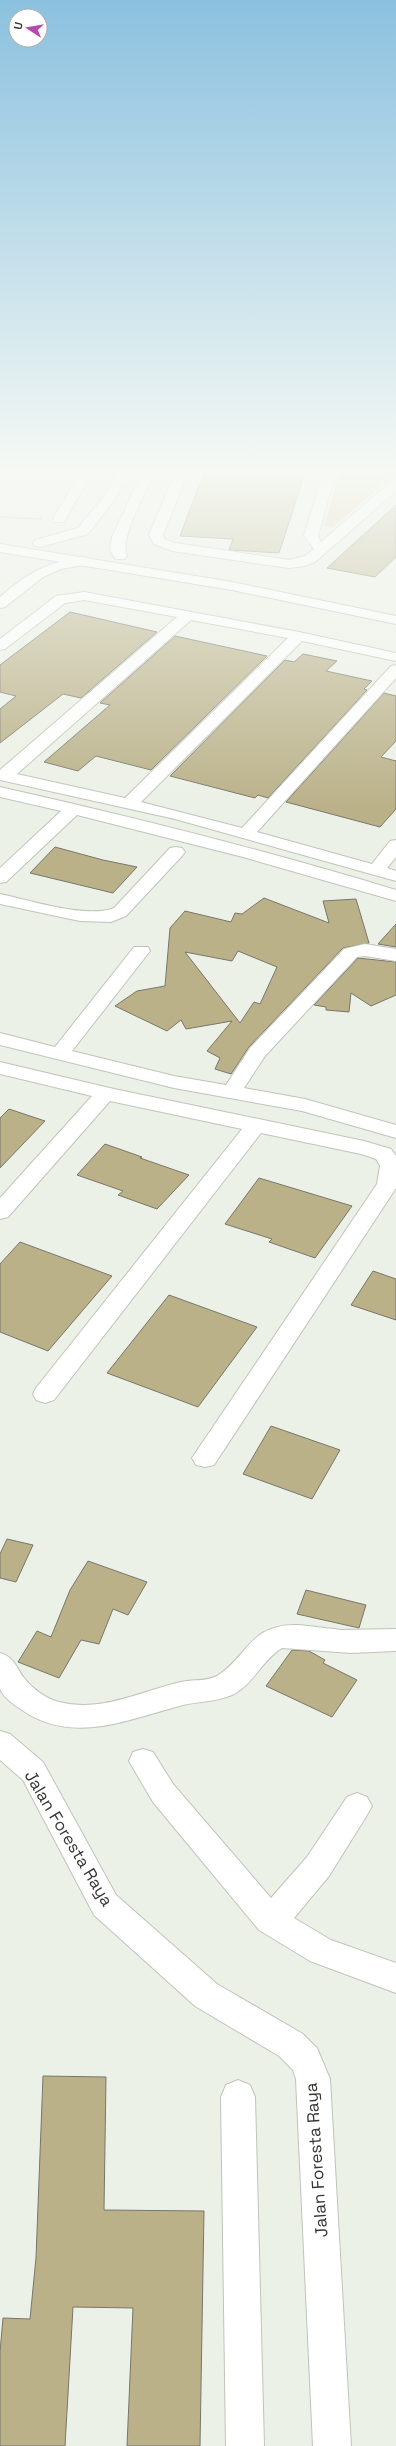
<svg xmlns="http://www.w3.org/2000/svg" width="396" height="2446" font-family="'Space Grotesk',sans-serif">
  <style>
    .green { fill: #e4c6a9 }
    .building { fill: #bab189; stroke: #78766c; fill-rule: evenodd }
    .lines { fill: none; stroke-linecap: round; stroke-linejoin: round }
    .minor-casing { stroke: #bfc4ba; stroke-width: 2 }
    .secondary-casing { stroke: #bfc4ba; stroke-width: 2 }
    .path { stroke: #aaaea6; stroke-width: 1.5; stroke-dasharray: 2 1; stroke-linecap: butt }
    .minor { fill: #fff; fill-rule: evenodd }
    .secondary { fill: #fff; fill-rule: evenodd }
    .labels { text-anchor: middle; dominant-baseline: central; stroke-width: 3; stroke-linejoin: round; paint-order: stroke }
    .near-street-label { font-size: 17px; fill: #353733; stroke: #fff }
  </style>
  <rect width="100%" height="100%" fill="#ecf1e7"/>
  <!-- green -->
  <polygon class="green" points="342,467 396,467 396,473 333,527 324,526"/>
  <!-- building -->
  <g class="building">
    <polygon points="206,467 307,467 279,553 229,550 233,539 180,536"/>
    <polygon points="396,505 396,557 375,577 327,568"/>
    <polygon points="70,612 157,632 81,698 63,694 0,743 0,709 16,696 0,692 0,665"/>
    <polygon points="175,636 267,656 151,770 96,756 78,771 44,762 110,705 100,703"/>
    <polygon points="303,654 337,661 326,671 372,681 364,689 367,690 268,798 258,795 255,798 170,776 285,660 294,662"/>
    <polygon points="384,693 396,696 396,741 381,757 396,761 396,809 380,827 286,802"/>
    <polygon points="55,847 103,860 137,867 113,893 30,873"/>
    <path d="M264 898 329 923 323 901 356 899 369 943 343 948 249 1047 231 1074 215 1069 220 1058 207 1051 232 1021 186 1029 181 1020 167 1031 115 1006 137 991 165 986 170 928 185 911 231 922 235 913 242 914ZM238 951 277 967 260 1004 254 1002 240 1023 185 952 232 961Z"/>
    <polygon points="396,924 396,947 378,944"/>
    <polygon points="358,958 396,962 396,995 371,1006 351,993 349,1012 326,1010 326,1007 314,1005"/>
    <polygon points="9,1109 45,1121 0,1168 0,1118"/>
    <polygon points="105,1144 142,1157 140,1158 189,1175 157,1209 118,1195 123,1191 77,1175"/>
    <polygon points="259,1178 352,1206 315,1258 269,1242 272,1239 225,1224"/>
    <polygon points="20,1242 112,1276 48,1351 0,1332 0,1264"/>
    <polygon points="373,1271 396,1279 396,1320 351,1305"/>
    <polygon points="169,1295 257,1327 198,1407 107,1373"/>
    <polygon points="271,1426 340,1450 312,1499 243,1474"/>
    <polygon points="7,1539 33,1545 16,1582 0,1578 0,1554"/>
    <polygon points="88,1561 147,1582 128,1615 113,1609 99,1644 81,1640 59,1678 18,1662 37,1631 51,1637 70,1590"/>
    <polygon points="306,1590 366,1605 359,1628 297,1614"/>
    <polygon points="292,1650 309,1651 325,1660 323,1663 357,1680 332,1717 266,1686"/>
    <polygon points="43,2076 106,2077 104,2210 204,2211 200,2446 127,2446 133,2308 73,2307 65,2446 0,2446 0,2352 3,2318 30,2319 36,2258"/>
  </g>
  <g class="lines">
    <defs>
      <g id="minor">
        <polygon points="83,467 95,467 64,522 54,522 53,519"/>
        <polygon points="120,467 132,467 115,499 88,534 40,547 35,546 33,543 35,540 78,528 103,498"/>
        <path d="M145 467H157C149 486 118 539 127 556L125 559H115L110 550 112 537Z"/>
        <polygon points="178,467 190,467 163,535 164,539 175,543 289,560 305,556 314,549 304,536 325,467 337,467 318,536 321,542 392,481 396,480 396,491 315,562 305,566 289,568 172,551 154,544 149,535"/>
        <path d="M85 557 92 561 90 564 61 569 43 577 5 607 0 608V597C29 572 47 562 85 557Z"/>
        <path d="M84 592 299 632 396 653V661L302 641 141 802 242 828 391 666 396 665V678L257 832 372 864 390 841 396 840V857L387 868 396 871V881L175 819 0 780V770L177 617 84 600 65 603 5 649 0 650V639L56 596ZM191 620 288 638 125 798 17 774Z"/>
        <path d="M0 787C133 817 265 850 396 890V901L243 857 77 815 6 882 0 883V868L61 811 0 797Z"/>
        <path d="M176 847 182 848 185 852 182 856 126 916 111 922 80 921 0 904V894C29 900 87 919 114 908L170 848Z"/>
        <polygon points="365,944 396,949 396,961 365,956 357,957 265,1056 244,1088 305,1099 396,1125 396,1138 302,1111 174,1088 0,1045 0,1033 55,1047 134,947 148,947 150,951 72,1051 174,1076 226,1085 250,1048 344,949"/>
        <polygon points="0,1062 114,1089 364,1141 391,1149 396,1156 396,1188 214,1465 205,1467 196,1465 192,1458 377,1184 380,1166 376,1159 361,1154 261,1133 54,1400 45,1403 36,1400 33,1394 36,1388 242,1129 110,1101 8,1217 0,1219 0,1198 92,1096 0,1074"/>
        <path d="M299 1625 342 1630 396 1629V1651L351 1653 282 1648C262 1660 253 1685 232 1695 213 1703 194 1701 176 1707 125 1721 70 1744 22 1710 14 1705 4 1698 0 1689 0 1679 0 1663 0 1653 14 1657 16 1667 24 1678 32 1688 46 1699 59 1702 101 1713 141 1691 181 1682 192 1679 206 1682 217 1676 249 1656 249 1623 299 1625Z"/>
        <polygon points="0,1731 10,1734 43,1762 116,1895 217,1984 303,2034 317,2048 330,2079 351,2446 313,2446 296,2079 293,2070 279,2056 195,2006 94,1915 23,1780 0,1760"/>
        <polygon points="143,1749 153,1752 173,1784 271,1898 307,1857 347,1797 357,1793 367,1797 372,1806 367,1815 329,1876 294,1918 331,1940 396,1963 396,1993 310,1961 259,1930 153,1802 129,1761 133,1752"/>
        <polygon points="238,2080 250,2085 255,2097 264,2446 226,2446 221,2097 226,2085"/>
      </g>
      <polygon id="secondary" points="0,544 232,582 396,616 396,624 232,590 0,552"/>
    </defs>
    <!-- minor casing -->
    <use href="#minor" class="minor-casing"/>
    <!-- secondary casing -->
    <use href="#secondary" class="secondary-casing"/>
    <!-- path -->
    <g class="path">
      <polyline points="349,471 380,475"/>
      <polyline points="0,517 41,519"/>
    </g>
    <!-- minor -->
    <use href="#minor" class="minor"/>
    <!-- secondary -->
    <use href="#secondary" class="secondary"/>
  </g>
  <!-- sky -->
  <linearGradient id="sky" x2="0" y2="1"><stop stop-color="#8bc1df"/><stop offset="0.58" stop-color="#f6f9f4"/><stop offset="1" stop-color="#f6f9f4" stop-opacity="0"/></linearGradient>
  <rect width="396" height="810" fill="url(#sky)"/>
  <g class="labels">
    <!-- near-street labels -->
    <g class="near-street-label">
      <text transform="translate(69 1838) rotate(59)">Jalan Foresta Raya</text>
      <text transform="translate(316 2160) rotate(-94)">Jalan Foresta Raya</text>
    </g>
  </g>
  <!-- north arrow -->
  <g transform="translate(28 28) rotate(282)"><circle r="19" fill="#ffffff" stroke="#aeafad"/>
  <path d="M0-3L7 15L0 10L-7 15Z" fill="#b34bad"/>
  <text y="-6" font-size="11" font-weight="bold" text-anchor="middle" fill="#353733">U</text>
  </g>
</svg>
